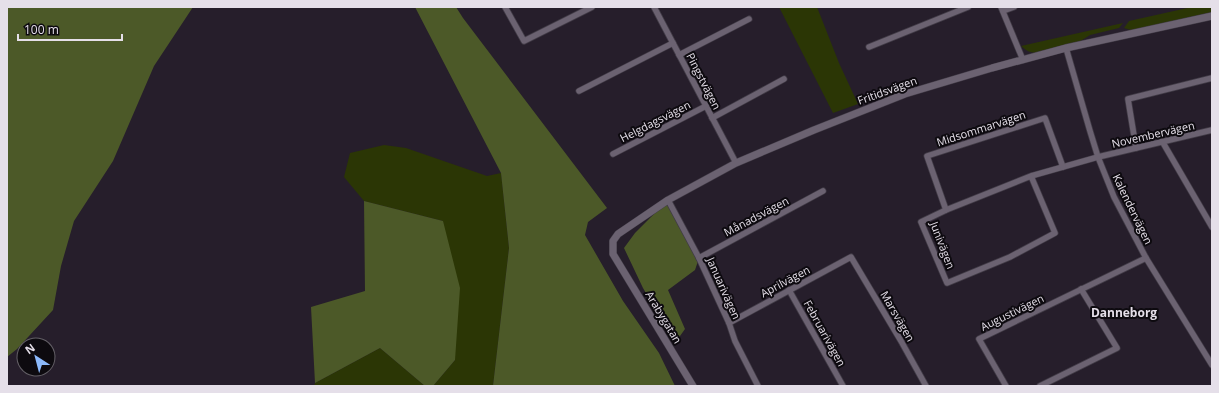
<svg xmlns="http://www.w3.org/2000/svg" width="1219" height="393" font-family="'Open Sans',sans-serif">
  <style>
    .green { fill: #2b3605 }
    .forest { fill: #4c5928 }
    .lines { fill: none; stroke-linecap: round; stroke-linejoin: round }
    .minor-casing { stroke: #423c47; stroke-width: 7 }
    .tertiary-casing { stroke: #423c47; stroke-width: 8 }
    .minor { stroke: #6b6271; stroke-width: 5.5 }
    .tertiary { stroke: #6b6271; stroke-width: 7 }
    .labels { text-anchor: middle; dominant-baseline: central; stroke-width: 4; stroke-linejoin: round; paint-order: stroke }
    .street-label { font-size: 11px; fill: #e5dfe9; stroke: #0d0a0f }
    .neighbourhood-label { font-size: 12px; font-weight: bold; fill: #e5dfe9; stroke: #0d0a0f }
  </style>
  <rect width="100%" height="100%" fill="#261e2b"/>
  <!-- green -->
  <g class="green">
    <polygon points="779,7 817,7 839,63 858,104 833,113"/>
    <polygon points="1192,7 1212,7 1212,12 1139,29 1131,30 1124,28 1129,21"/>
    <path d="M1123 23 1119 28 1090 35 1079 42 1038 53C1030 53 1027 51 1021 46Z"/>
    <polygon points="384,145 406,148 487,176 501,173 509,248 493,386 433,386 455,360 443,221 364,201 344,177 350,153"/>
    <polygon points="380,348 425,386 314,386 315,383"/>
  </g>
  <!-- forest -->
  <g class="forest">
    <polygon points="7,7 193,7 154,66 113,161 74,221 61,266 53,310 17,349 7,357"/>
    <polygon points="415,7 456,7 463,18 607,208 588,222 585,235 623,301 659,353 675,386 493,386 509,248 501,173"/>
    <polygon points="668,200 699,258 695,270 668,290 685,329 675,343 643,288 624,248 635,233"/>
    <polygon points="364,201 443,221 460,288 455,360 433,386 425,386 380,348 315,383 311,307 365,291"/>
  </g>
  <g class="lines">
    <defs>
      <g id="minor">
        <polyline points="505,7 524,41 592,7"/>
        <polyline points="654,7 736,163"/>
        <polyline points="1001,7 1023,60"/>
        <polyline points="1003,11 1014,7"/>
        <polyline points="869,47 968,7"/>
        <polyline points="1066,48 1090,131 1098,157 1114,197 1146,258 1212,365"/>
        <polyline points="679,55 749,19"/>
        <polyline points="579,91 673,43"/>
        <polyline points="712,118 784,79"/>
        <polyline points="1162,141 1212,227"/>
        <polyline points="1136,148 1128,99 1212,78"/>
        <polyline points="613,154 706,106"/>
        <polyline points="1031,176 1055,233 1010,257 947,283 921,222 946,210 1031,176 1098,157 1212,130"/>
        <polyline points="668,200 699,258 729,323 735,341 758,386"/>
        <polyline points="946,210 927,156 1045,118 1063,167"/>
        <polyline points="699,258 823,191"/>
        <polyline points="789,290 843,386"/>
        <polyline points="729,323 851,257 901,341 926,386"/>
        <polyline points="1006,386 979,339 1146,258"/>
        <polyline points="1040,386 1117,348 1081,289"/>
      </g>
      <polyline id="tertiary" points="693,386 613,254 613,241 618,234 668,200 736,163 814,130 905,94 992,68 1066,48 1212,16"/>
    </defs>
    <!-- minor casing -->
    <use href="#minor" class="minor-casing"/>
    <!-- tertiary casing -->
    <use href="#tertiary" class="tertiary-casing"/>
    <!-- minor -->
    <use href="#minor" class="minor"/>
    <!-- tertiary -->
    <use href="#tertiary" class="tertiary"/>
  </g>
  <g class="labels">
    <!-- street labels -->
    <g class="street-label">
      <text transform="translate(704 81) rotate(63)">Pingstvägen</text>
      <text transform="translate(887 90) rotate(-20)">Fritidsvägen</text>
      <text transform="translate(655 121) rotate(-27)">Helgdagsvägen</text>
      <text transform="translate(981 128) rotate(-18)">Midsommarvägen</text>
      <text transform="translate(1153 134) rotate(-13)">Novembervägen</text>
      <text transform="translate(1133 209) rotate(64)">Kalendervägen</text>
      <text transform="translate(756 216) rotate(-28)">Månadsvägen</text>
      <text transform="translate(943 245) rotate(69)">Junivägen</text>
      <text transform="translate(785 281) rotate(-28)">Aprilvägen</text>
      <text transform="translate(724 288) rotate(66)">Januarivägen</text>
      <text transform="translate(1012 312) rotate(-26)">Augustivägen</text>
      <text transform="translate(898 316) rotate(60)">Marsvägen</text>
      <text transform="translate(664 317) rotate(59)">Arabygatan</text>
      <text transform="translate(825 333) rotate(61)">Februarivägen</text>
    </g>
    <!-- neighbourhood labels -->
    <g class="neighbourhood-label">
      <text x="1124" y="312">Danneborg</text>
    </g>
  </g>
  <!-- border -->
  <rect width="1219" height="393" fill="none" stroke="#e5dfe9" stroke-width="16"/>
  <!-- north arrow -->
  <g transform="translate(36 357) rotate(324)"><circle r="19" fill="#0d0a0f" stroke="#635f66"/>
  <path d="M0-3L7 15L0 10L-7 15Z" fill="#8cb9fc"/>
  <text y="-6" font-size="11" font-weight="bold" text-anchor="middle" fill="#e5dfe9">N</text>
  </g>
  <!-- scale -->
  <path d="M18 34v6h104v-6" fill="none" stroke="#e5dfe9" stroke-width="2"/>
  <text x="24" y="34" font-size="12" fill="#e5dfe9" stroke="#0d0a0f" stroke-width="3" paint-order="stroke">100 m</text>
</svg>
